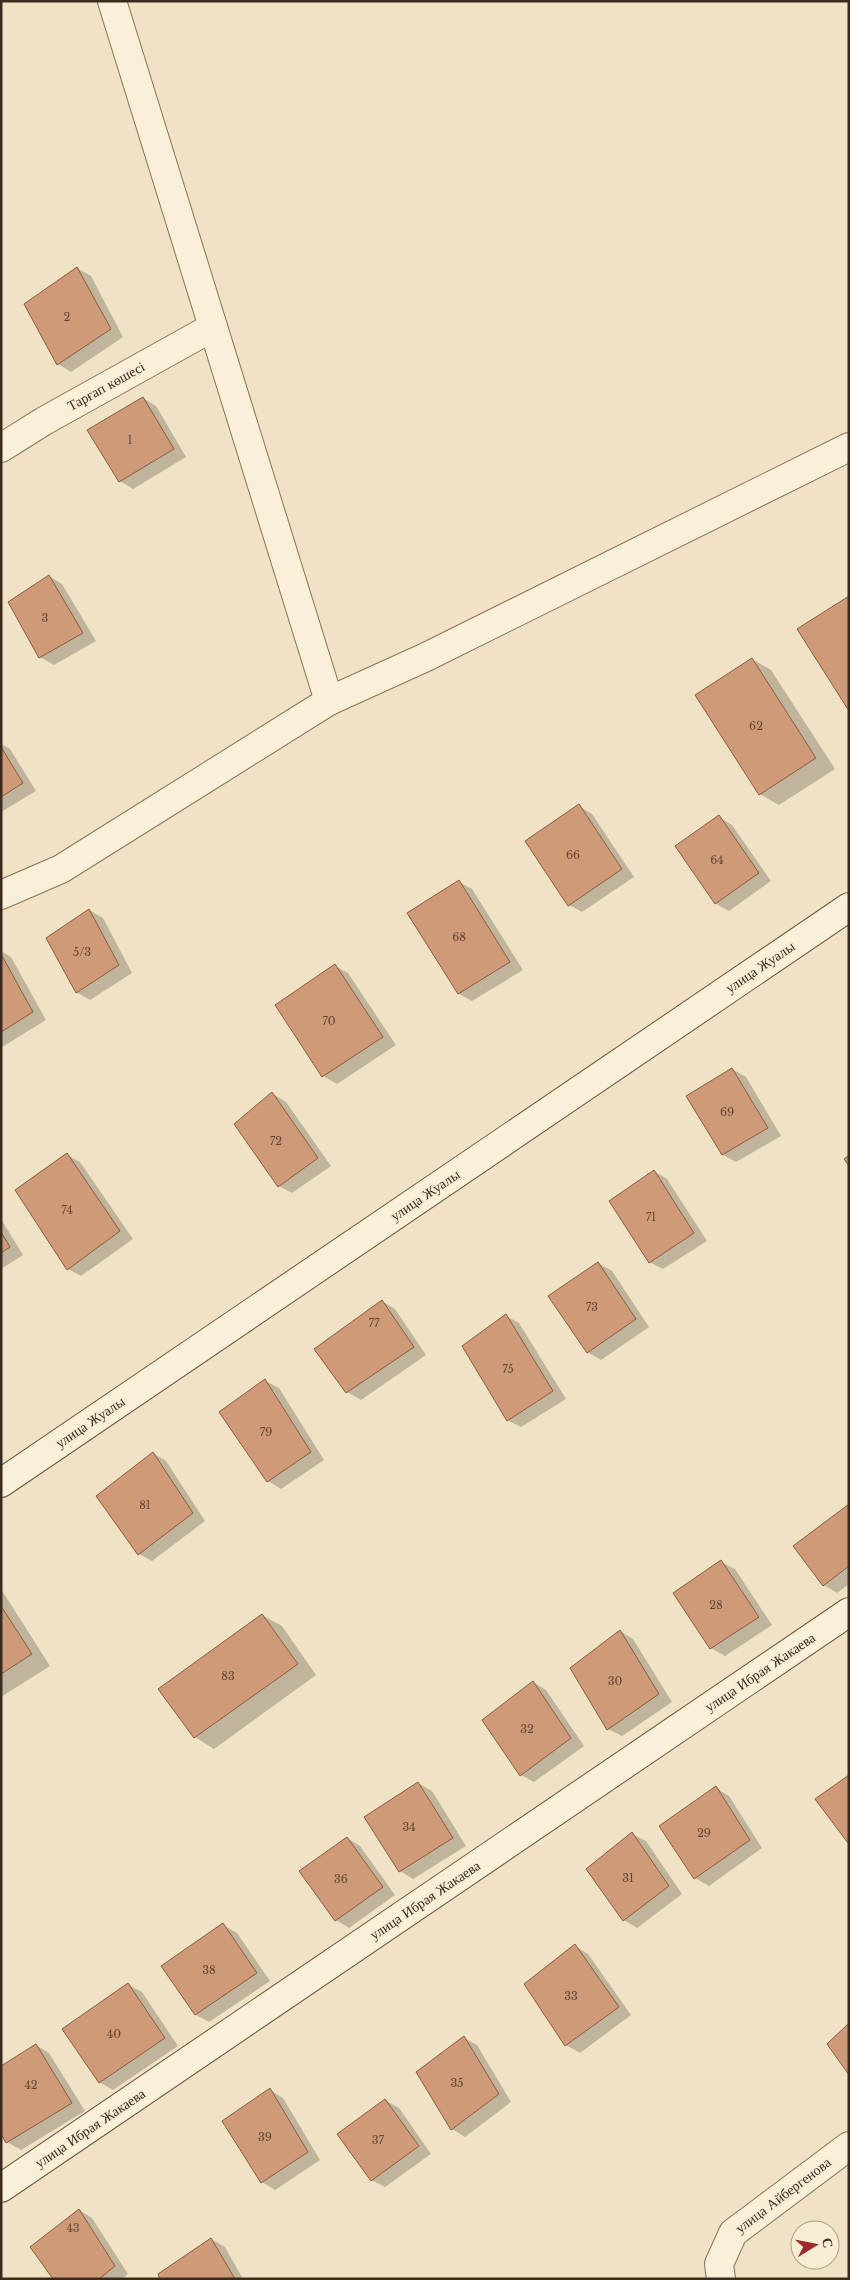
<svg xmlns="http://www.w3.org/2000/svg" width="850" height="2280" font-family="'Libre Baskerville',serif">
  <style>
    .shadow { fill: #0003 }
    .building { fill: #cf9a78; stroke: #8b5b3e }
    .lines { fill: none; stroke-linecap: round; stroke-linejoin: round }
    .street-casing { stroke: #8b7359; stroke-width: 30 }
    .secondary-casing { stroke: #6d543d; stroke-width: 30 }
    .street { stroke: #faefd8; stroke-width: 28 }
    .secondary { stroke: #faefd8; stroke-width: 28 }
    .labels { text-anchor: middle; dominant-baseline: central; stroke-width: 4; stroke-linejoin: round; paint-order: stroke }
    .number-label { font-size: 11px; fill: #604734 }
    .street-label { font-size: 14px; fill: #3b2b1e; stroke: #f7ecd4 }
  </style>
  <rect width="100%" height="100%" fill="#f0e2c4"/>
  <!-- shadow -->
  <g class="shadow">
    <polygon points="77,268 91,276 123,337 71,372 58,364"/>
    <polygon points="143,398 156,406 186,457 133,489 120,481"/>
    <polygon points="49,576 62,584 96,641 54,665 40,657"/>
    <polygon points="752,659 771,670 835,769 779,805 760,794"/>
    <polygon points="1,744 10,749 36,791 1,812"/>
    <polygon points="579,806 592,814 634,877 582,912 569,905"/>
    <polygon points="719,817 732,825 771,881 729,911 715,903"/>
    <polygon points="459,882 472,889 523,970 472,1001 459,994 409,913"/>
    <polygon points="89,910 103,918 132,973 90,1000 76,992"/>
    <polygon points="1,951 11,957 46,1020 2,1047"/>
    <polygon points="335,966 348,973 396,1045 337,1084 323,1076"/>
    <polygon points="732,1069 746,1077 781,1136 736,1162 723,1155 688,1096"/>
    <polygon points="273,1094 286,1102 331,1166 292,1193 279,1186"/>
    <polygon points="67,1155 80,1162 133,1239 81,1276 68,1269"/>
    <polygon points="654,1171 667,1179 707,1241 663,1269 649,1262"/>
    <polygon points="1,1219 23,1255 1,1269"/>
    <polygon points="598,1263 612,1271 649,1327 601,1360 587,1352"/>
    <polygon points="382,1301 395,1309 426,1355 361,1400 347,1392 316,1350"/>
    <polygon points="506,1316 519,1323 566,1399 521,1427 507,1420"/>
    <polygon points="265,1381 279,1388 324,1460 281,1489 268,1481"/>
    <polygon points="153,1453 166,1461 205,1521 152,1561 139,1554"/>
    <polygon points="849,1505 849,1584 837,1593 824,1585"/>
    <polygon points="721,1562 735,1569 772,1625 725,1656 711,1648 674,1593"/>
    <polygon points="1,1589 50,1666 1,1697"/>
    <polygon points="262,1615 282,1626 316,1675 214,1749 195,1737 160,1689"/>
    <polygon points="620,1631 633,1639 672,1702 622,1736 608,1729"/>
    <polygon points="533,1682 546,1690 584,1746 534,1782 521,1775"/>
    <polygon points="418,1783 432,1791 466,1846 413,1879 400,1871 366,1817"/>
    <polygon points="716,1788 729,1796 762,1848 709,1886 695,1878"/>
    <polygon points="632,1834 646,1841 682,1894 637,1928 624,1920"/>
    <polygon points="347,1838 360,1846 395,1895 349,1928 336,1920"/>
    <polygon points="223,1925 237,1933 270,1981 209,2022 196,2015 163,1967"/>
    <polygon points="575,1946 588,1954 631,2015 580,2053 566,2045 525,1985"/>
    <polygon points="128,1985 142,1992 178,2046 113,2090 99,2082"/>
    <polygon points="464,2038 477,2045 511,2102 465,2137 452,2129"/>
    <polygon points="36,2045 49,2053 85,2111 21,2150 7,2142"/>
    <polygon points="270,2090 283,2098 320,2160 275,2190 262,2182"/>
    <polygon points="385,2100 399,2108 431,2154 385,2187 371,2180"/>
    <polygon points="79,2210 92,2218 128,2274 122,2279 54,2279"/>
    <polygon points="211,2239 225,2247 243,2279 162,2279"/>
  </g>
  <!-- building -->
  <g class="building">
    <polygon points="77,267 111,329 57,365 24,304"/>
    <polygon points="143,397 174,449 119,482 87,430"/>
    <polygon points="49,575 83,633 39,658 8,602"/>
    <polygon points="849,596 849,711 797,629"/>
    <polygon points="752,658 816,758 759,795 695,695"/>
    <polygon points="1,747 23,783 1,797"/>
    <polygon points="579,804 622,869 568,906 525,841"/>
    <polygon points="719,815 759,873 715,904 675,846"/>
    <polygon points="459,880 510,962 458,994 407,913"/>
    <polygon points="89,909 119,965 76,993 46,938"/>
    <polygon points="1,954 33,1012 1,1032"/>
    <polygon points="335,964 383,1037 322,1077 275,1005"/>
    <polygon points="732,1068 768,1128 722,1155 686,1096"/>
    <polygon points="272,1092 318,1158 278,1187 234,1124"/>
    <polygon points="67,1153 120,1231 67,1270 15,1190"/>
    <polygon points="849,1155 849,1166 844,1159"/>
    <polygon points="654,1170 694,1233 649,1263 609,1201"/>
    <polygon points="1,1232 10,1247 1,1253"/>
    <polygon points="598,1262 636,1319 587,1353 548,1296"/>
    <polygon points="382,1300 414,1347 346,1393 314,1349"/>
    <polygon points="506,1314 553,1391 507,1421 462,1346"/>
    <polygon points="265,1379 311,1452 267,1482 219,1412"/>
    <polygon points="153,1452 193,1513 138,1555 96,1496"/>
    <polygon points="849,1504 849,1566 823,1586 793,1546"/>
    <polygon points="721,1560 759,1617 710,1649 673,1593"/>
    <polygon points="1,1606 32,1654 1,1674"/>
    <polygon points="262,1614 298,1664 194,1738 158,1689"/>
    <polygon points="620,1630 659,1694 607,1730 570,1668"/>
    <polygon points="533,1681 571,1738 520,1776 482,1720"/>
    <polygon points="849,1775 849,1843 848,1843 815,1799"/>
    <polygon points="418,1782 453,1838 399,1872 364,1817"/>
    <polygon points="716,1786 750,1840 694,1879 659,1826"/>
    <polygon points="632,1832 669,1886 623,1921 586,1869"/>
    <polygon points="347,1837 383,1887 335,1921 299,1871"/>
    <polygon points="223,1923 257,1973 195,2015 161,1966"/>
    <polygon points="575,1944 619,2007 565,2046 524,1984"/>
    <polygon points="128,1983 165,2038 99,2083 62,2029"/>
    <polygon points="849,2023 849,2075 827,2044"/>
    <polygon points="464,2036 499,2094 451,2130 416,2072"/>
    <polygon points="36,2044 72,2103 6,2143 1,2134 1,2066"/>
    <polygon points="270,2088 308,2152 261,2183 222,2121"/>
    <polygon points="385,2099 419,2146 371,2181 337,2134"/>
    <polygon points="79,2209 115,2266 99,2279 53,2279 30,2247"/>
    <polygon points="211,2238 235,2279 160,2279 158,2274"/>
  </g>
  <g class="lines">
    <defs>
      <g id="street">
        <polyline points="112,1 329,701"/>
        <polyline points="1,448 44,421 213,327"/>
        <polyline points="1,895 61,869 329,701 426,657 849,447"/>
        <polyline points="721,2279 719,2264 733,2233 849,2146"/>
      </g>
      <g id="secondary">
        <polyline points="1,1483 849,907"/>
        <polyline points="1,2188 849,1612"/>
      </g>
    </defs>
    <!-- street casing -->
    <use href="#street" class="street-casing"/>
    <!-- secondary casing -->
    <use href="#secondary" class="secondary-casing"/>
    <!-- street -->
    <use href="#street" class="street"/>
    <!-- secondary -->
    <use href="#secondary" class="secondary"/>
  </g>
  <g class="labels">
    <!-- number labels -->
    <g class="number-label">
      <text x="67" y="317">2</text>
      <text x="130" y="440">1</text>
      <text x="45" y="618">3</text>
      <text x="756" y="726">62</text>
      <text x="573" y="855">66</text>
      <text x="717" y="860">64</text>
      <text x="459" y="937">68</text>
      <text x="82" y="952">5/3</text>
      <text x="329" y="1021">70</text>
      <text x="727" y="1112">69</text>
      <text x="276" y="1141">72</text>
      <text x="67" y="1210">74</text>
      <text x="651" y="1217">71</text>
      <text x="592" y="1307">73</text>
      <text x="374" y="1323">77</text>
      <text x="508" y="1369">75</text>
      <text x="266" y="1432">79</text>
      <text x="145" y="1505">81</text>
      <text x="716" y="1605">28</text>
      <text x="228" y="1676">83</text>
      <text x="615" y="1681">30</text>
      <text x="527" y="1729">32</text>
      <text x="409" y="1827">34</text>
      <text x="704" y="1833">29</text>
      <text x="628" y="1878">31</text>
      <text x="341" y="1879">36</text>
      <text x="209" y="1970">38</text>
      <text x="571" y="1996">33</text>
      <text x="114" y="2034">40</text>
      <text x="457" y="2083">35</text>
      <text x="31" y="2085">42</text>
      <text x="265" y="2137">39</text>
      <text x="378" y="2140">37</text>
      <text x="73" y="2228">43</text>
    </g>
    <!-- street labels -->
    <g class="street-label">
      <text transform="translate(106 386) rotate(-29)">Тарғап көшесі</text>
      <text transform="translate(760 967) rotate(-34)">улица Жуалы</text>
      <text transform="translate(425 1195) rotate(-34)">улица Жуалы</text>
      <text transform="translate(90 1422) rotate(-34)">улица Жуалы</text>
      <text transform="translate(760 1672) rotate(-34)">улица Ибрая Жакаева</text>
      <text transform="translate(425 1900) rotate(-34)">улица Ибрая Жакаева</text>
      <text transform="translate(90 2128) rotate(-34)">улица Ибрая Жакаева</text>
      <text transform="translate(783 2195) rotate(-37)">улица Айбергенова</text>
    </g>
  </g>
  <!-- border -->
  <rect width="850" height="2280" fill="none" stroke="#3b2b1e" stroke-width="5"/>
  <!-- north arrow -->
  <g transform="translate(815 2245) rotate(80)"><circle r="24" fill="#f7ecd4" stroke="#ac9f8b"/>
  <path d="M0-4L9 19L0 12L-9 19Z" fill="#9d272b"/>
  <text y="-8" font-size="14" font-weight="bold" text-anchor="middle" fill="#3b2b1e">С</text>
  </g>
</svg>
